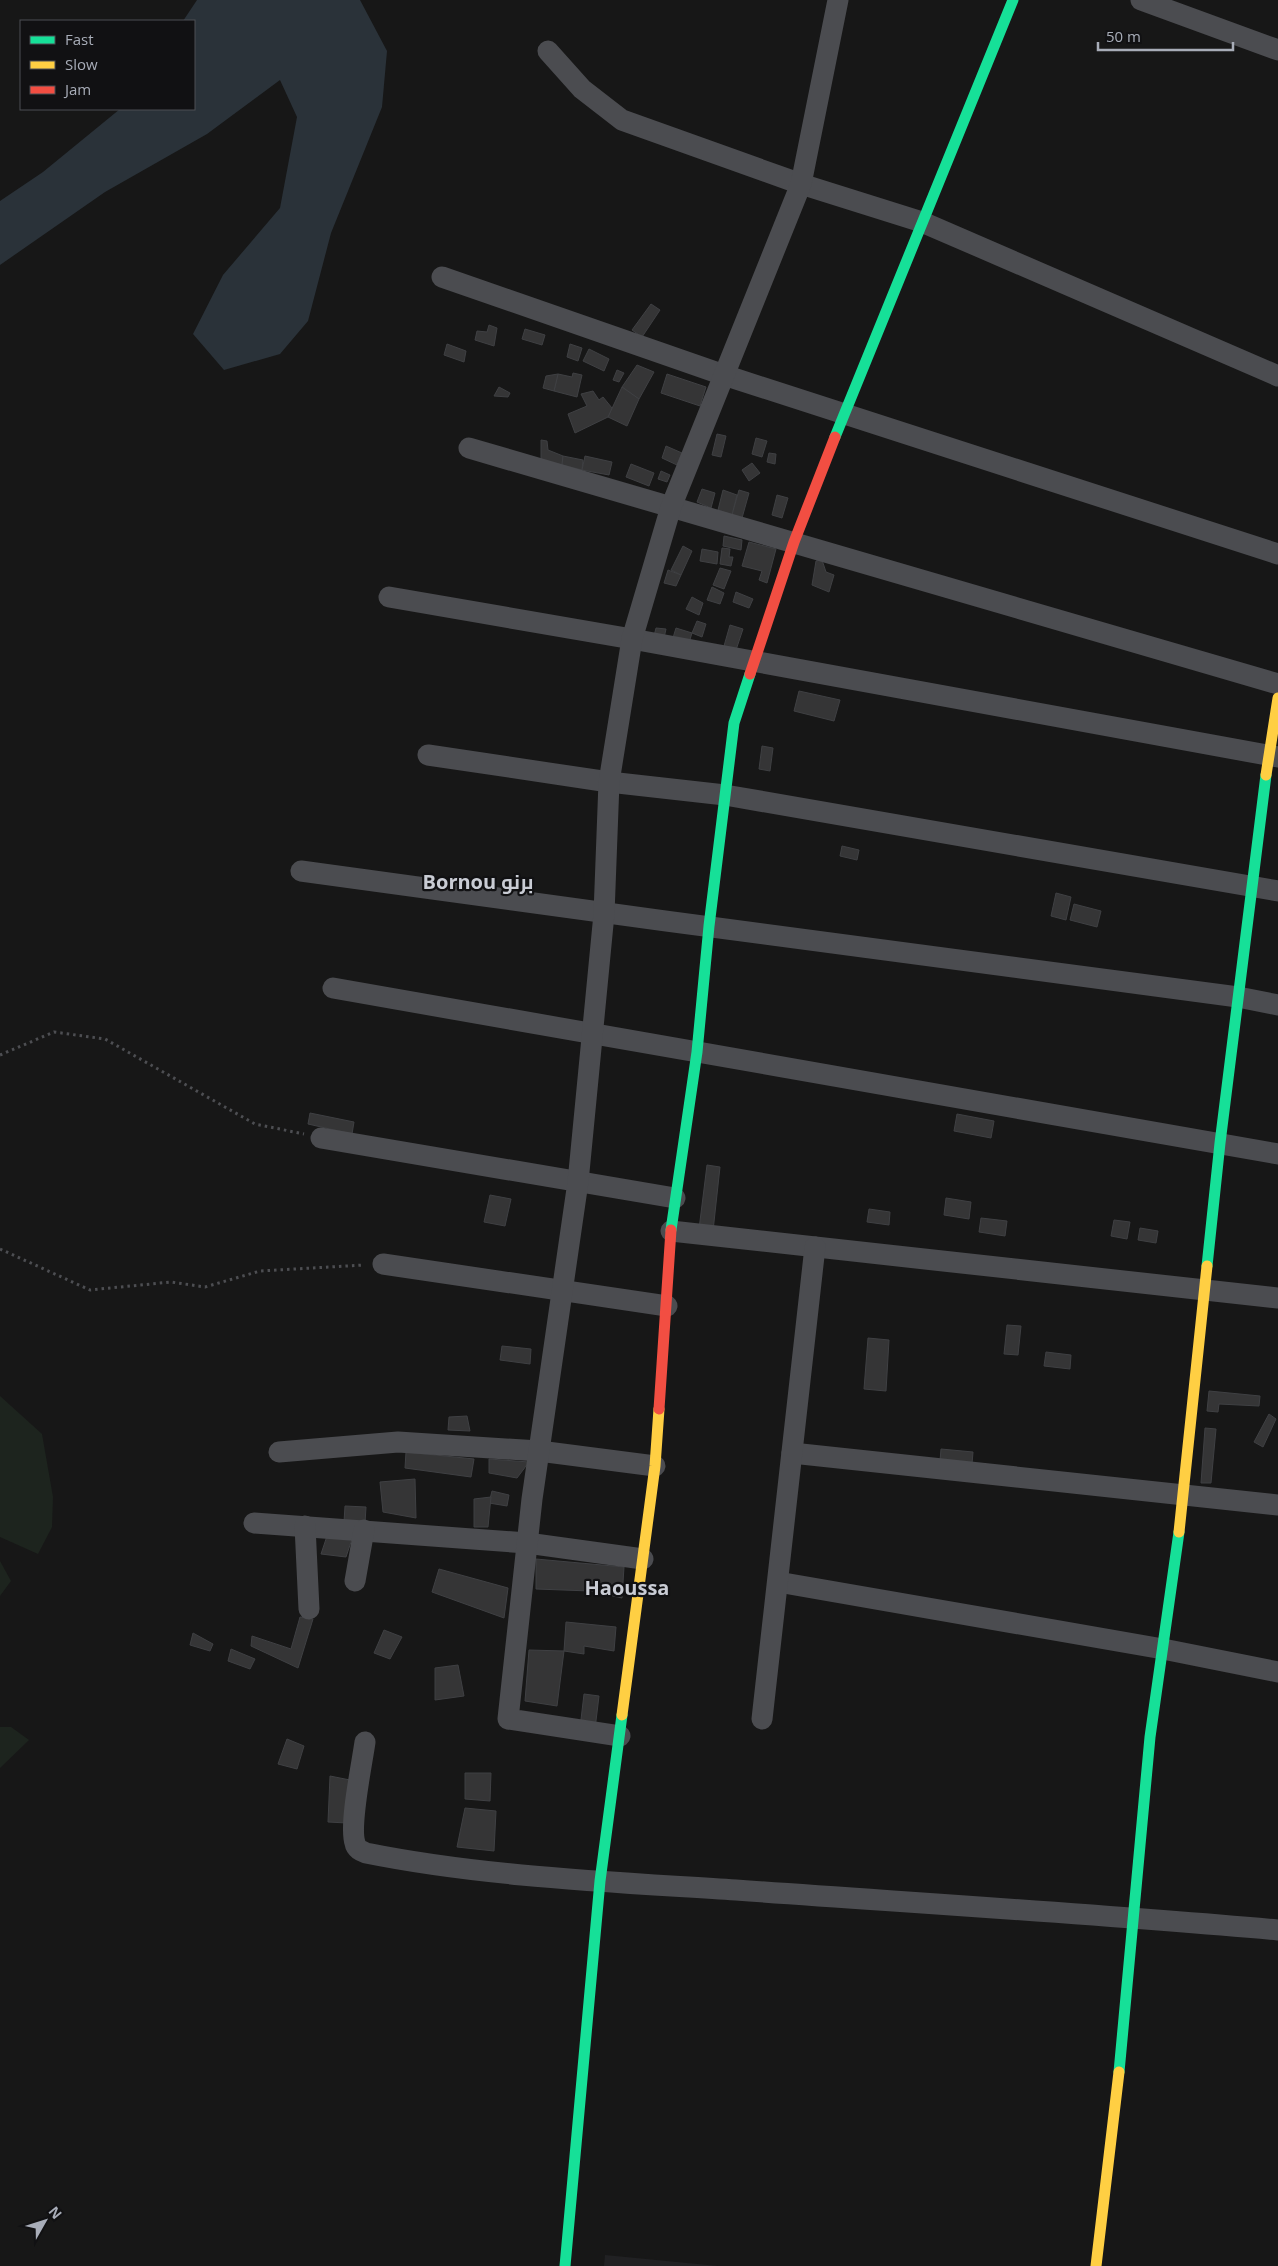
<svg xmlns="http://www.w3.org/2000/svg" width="1278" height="2266" font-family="'Open Sans',Cairo,sans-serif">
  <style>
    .built { fill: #212123 }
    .green { fill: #1d241e }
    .water { fill: #2a3239 }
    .building { fill: #353536; stroke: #3f4043 }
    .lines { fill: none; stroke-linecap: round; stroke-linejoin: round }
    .path { stroke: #4d4e52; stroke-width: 3; stroke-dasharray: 2.5 4; stroke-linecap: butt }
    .street { stroke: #4b4c50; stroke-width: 21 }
    .fast { stroke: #16e098; stroke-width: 11 }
    .slow { stroke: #ffcf43; stroke-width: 11 }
    .jam { stroke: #f24e42; stroke-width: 11 }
    .labels { text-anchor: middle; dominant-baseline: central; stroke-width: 4.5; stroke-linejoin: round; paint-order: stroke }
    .quarter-label { font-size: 20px; font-weight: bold; fill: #c9ccd4; stroke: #111113 }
  </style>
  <rect width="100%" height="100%" fill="#171717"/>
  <!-- built -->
  <polygon class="built" points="605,2255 718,2266 604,2266"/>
  <!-- green -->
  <g class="green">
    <polygon points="0,1396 42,1434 53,1497 52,1527 38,1554 0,1537"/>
    <polygon points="0,1561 11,1581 0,1596"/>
    <polygon points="0,1727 11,1727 29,1740 0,1768"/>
  </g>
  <!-- water -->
  <polygon class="water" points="197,0 360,0 387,51 382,107 331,233 308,321 280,354 224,370 193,334 223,275 280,208 297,117 280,80 207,134 105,192 0,265 0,201 43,172 120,109 194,109 194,21 183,21"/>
  <!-- building -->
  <g class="building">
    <polygon points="651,304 660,310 642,337 632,330"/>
    <polygon points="489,325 497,328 494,346 475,340 477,331 487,332"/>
    <polygon points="525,329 545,335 542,345 522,339"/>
    <polygon points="447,344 466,351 464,362 444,355"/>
    <polygon points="570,344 582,348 578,361 567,357"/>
    <polygon points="589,349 609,359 604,371 583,361"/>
    <polygon points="637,365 654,372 639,399 622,387"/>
    <polygon points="617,370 624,373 619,382 613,380"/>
    <polygon points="573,373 582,375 577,397 554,391 558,374 572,377"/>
    <polygon points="558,374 554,391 543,388 546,376"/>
    <polygon points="667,374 706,387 700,406 661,393"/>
    <polygon points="499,387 510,393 508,397 494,396"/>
    <polygon points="622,387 639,399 627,426 608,417"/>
    <polygon points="593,391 599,400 603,397 612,408 608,417 575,433 568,414 587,406 581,394"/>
    <polygon points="717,434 726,436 721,457 712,455"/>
    <polygon points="756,438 767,441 762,457 752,454"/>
    <polygon points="541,440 547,441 548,450 563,456 562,465 541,460"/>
    <polygon points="666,446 682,453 677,465 662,458"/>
    <polygon points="769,453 776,454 775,464 767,462"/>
    <polygon points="563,456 583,460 582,470 562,465"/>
    <polygon points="585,456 612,462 609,475 582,470"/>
    <polygon points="752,463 760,473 749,481 742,470"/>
    <polygon points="631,464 654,473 649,486 626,477"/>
    <polygon points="661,471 670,475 667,482 658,479"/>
    <polygon points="702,489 715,493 711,508 697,502"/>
    <polygon points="723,490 737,495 732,515 718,510"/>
    <polygon points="739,490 749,493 742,518 732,515"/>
    <polygon points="777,495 788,498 782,518 772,515"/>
    <polygon points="724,536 742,540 741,550 723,546"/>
    <polygon points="749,542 776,549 767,583 759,580 762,571 742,566"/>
    <polygon points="683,546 692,551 681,575 671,570"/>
    <polygon points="722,548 730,549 729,557 733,557 731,566 720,564"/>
    <polygon points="702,549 718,552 717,564 700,561"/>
    <polygon points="822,560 826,572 834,575 829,592 812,585 816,561"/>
    <polygon points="720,568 731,571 724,589 713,585"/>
    <polygon points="668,570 681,575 676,586 664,583"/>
    <polygon points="712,587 724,593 720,604 707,600"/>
    <polygon points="736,592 753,599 749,608 733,602"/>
    <polygon points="692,597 703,603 699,615 686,609"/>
    <polygon points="697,621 706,624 702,637 692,633"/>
    <polygon points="730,625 743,629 736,650 724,646"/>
    <polygon points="656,628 666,629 664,638 654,636"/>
    <polygon points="676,628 692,633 688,646 672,641"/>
    <polygon points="799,691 840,700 834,721 794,711"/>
    <polygon points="762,746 773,748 770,771 759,769"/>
    <polygon points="842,846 859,850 857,860 840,856"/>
    <polygon points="1056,893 1071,897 1066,920 1051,916"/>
    <polygon points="1074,904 1101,911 1097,927 1070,920"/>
    <polygon points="310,1113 354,1122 352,1134 308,1124"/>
    <polygon points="957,1114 994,1121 991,1138 954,1131"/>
    <polygon points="707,1165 720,1167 713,1231 699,1229"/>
    <polygon points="490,1195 511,1199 505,1226 484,1222"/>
    <polygon points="946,1198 971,1202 969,1219 944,1215"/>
    <polygon points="869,1209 890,1212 889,1225 867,1222"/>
    <polygon points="981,1218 1007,1221 1005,1236 979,1232"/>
    <polygon points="1114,1220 1130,1222 1127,1239 1111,1236"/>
    <polygon points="1140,1228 1158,1231 1156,1243 1138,1240"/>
    <polygon points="1007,1325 1021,1326 1018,1355 1004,1354"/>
    <polygon points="868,1338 889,1340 886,1391 864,1389"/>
    <polygon points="502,1346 531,1349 530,1364 500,1360"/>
    <polygon points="1046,1352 1071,1355 1070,1369 1044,1366"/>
    <polygon points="1209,1391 1260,1396 1259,1406 1219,1404 1218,1412 1207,1411"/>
    <polygon points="1269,1414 1276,1419 1263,1447 1254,1442"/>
    <polygon points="467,1416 470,1431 448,1430 449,1417"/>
    <polygon points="1205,1428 1216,1429 1211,1483 1201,1483"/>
    <polygon points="941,1449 973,1452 972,1464 940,1461"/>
    <polygon points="406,1452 474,1459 471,1477 405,1468"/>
    <polygon points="489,1459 529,1462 517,1478 489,1473"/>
    <polygon points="415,1479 416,1518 383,1512 380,1482"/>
    <polygon points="492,1491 509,1495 507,1506 489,1503"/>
    <polygon points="491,1497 488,1527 474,1527 474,1499"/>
    <polygon points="345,1506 366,1507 365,1523 344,1522"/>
    <polygon points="327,1536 352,1539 346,1557 321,1554"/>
    <polygon points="536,1559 624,1567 622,1598 590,1591 536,1589"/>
    <polygon points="439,1569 508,1588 504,1618 432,1592"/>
    <polygon points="300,1617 313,1619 298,1668 251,1646 252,1636 291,1649"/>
    <polygon points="566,1622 616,1627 614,1651 584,1646 584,1654 564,1651"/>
    <polygon points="384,1630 402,1637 390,1659 374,1653"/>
    <polygon points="193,1633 213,1644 210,1651 190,1645"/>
    <polygon points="231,1649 255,1659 250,1669 228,1661"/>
    <polygon points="529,1650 564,1651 557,1706 525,1701"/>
    <polygon points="458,1665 464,1696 435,1700 435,1668"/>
    <polygon points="584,1694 599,1696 595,1729 580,1728"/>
    <polygon points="287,1739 304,1746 297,1769 278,1764"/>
    <polygon points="465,1773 491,1773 490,1801 465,1799"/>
    <polygon points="330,1776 350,1780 347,1823 328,1822"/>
    <polygon points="465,1808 496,1811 494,1851 457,1847"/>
  </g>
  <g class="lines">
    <!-- path -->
    <g class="path">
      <polyline points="0,1055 54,1032 105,1039 255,1124 304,1134"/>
      <polyline points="0,1249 90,1290 171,1282 205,1287 260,1271 364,1265"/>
    </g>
    <!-- street -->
    <g class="street">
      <polyline points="1141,0 1278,50"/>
      <polyline points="548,51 582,89 622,120 801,184 922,222 1278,376"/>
      <polyline points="442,277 724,375 1278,554"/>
      <polyline points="469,448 1278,684"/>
      <polyline points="389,597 632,639 1278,757"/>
      <polyline points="428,755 609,782 725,795 1278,891"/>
      <path d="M301 871C613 915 926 955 1238 997L1278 1005"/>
      <polyline points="333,988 1278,1154"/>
      <polyline points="321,1138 675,1198"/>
      <polyline points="671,1231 1278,1298"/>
      <polyline points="383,1264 667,1306"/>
      <polyline points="279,1452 398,1442 539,1451 655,1466"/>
      <polyline points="792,1453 1278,1505"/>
      <polyline points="254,1523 527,1543 643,1559"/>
      <polyline points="305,1526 309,1609"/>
      <polyline points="355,1581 364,1530"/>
      <polyline points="778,1582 1163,1649 1278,1672"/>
      <polyline points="762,1719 815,1247"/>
      <polyline points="620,1736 508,1719 532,1499 578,1182 604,914 609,782 632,639 671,507 801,184 838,0"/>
      <path d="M365 1742C362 1764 349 1825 355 1843 356 1849 361 1851 366 1853 485 1877 615 1882 736 1890 917 1903 1098 1914 1278 1930"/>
    </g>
    <!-- fast -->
    <g class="fast">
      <polyline points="835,437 1013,0"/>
      <polyline points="671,1230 697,1052 709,926 734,723 750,674"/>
      <polyline points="1207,1266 1220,1143 1266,775"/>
      <polyline points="1119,2072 1150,1737 1179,1532"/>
      <polyline points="565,2266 600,1881 622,1715"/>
    </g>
    <!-- slow -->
    <g class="slow">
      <polyline points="1266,775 1278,698"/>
      <polyline points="1179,1532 1207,1266"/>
      <polyline points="622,1715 655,1466 659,1409"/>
      <polyline points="1096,2266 1119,2072"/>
    </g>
    <!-- jam -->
    <g class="jam">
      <polyline points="750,674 794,542 835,437"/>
      <polyline points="659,1409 671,1230"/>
    </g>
  </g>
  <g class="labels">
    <!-- quarter labels -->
    <g class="quarter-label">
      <text x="478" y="881">Bornou برنو</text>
      <text x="627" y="1587">Haoussa</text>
    </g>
  </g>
  <!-- legend -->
  <rect x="20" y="20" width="175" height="90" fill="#111113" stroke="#4d4f55"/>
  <rect x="30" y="36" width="25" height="8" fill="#16e098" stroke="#4d4f55"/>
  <text x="65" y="45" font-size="15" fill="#a8adb8">Fast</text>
  <rect x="30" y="61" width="25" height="8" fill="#ffcf43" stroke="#4d4f55"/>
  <text x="65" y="70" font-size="15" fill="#a8adb8">Slow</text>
  <rect x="30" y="86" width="25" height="8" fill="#f24e42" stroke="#4d4f55"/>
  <text x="65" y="95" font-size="15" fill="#a8adb8">Jam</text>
  <!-- north arrow -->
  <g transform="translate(45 2221) rotate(51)" stroke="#111113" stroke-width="4" paint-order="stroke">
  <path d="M0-4L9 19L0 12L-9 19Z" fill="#a8adb8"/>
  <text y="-8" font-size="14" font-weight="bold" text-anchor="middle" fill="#a8adb8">N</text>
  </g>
  <!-- scale -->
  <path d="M1098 42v8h135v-8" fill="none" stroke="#a8adb8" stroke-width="2.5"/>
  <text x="1106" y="42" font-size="15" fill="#a8adb8" stroke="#111113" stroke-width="4" paint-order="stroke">50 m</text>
</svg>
